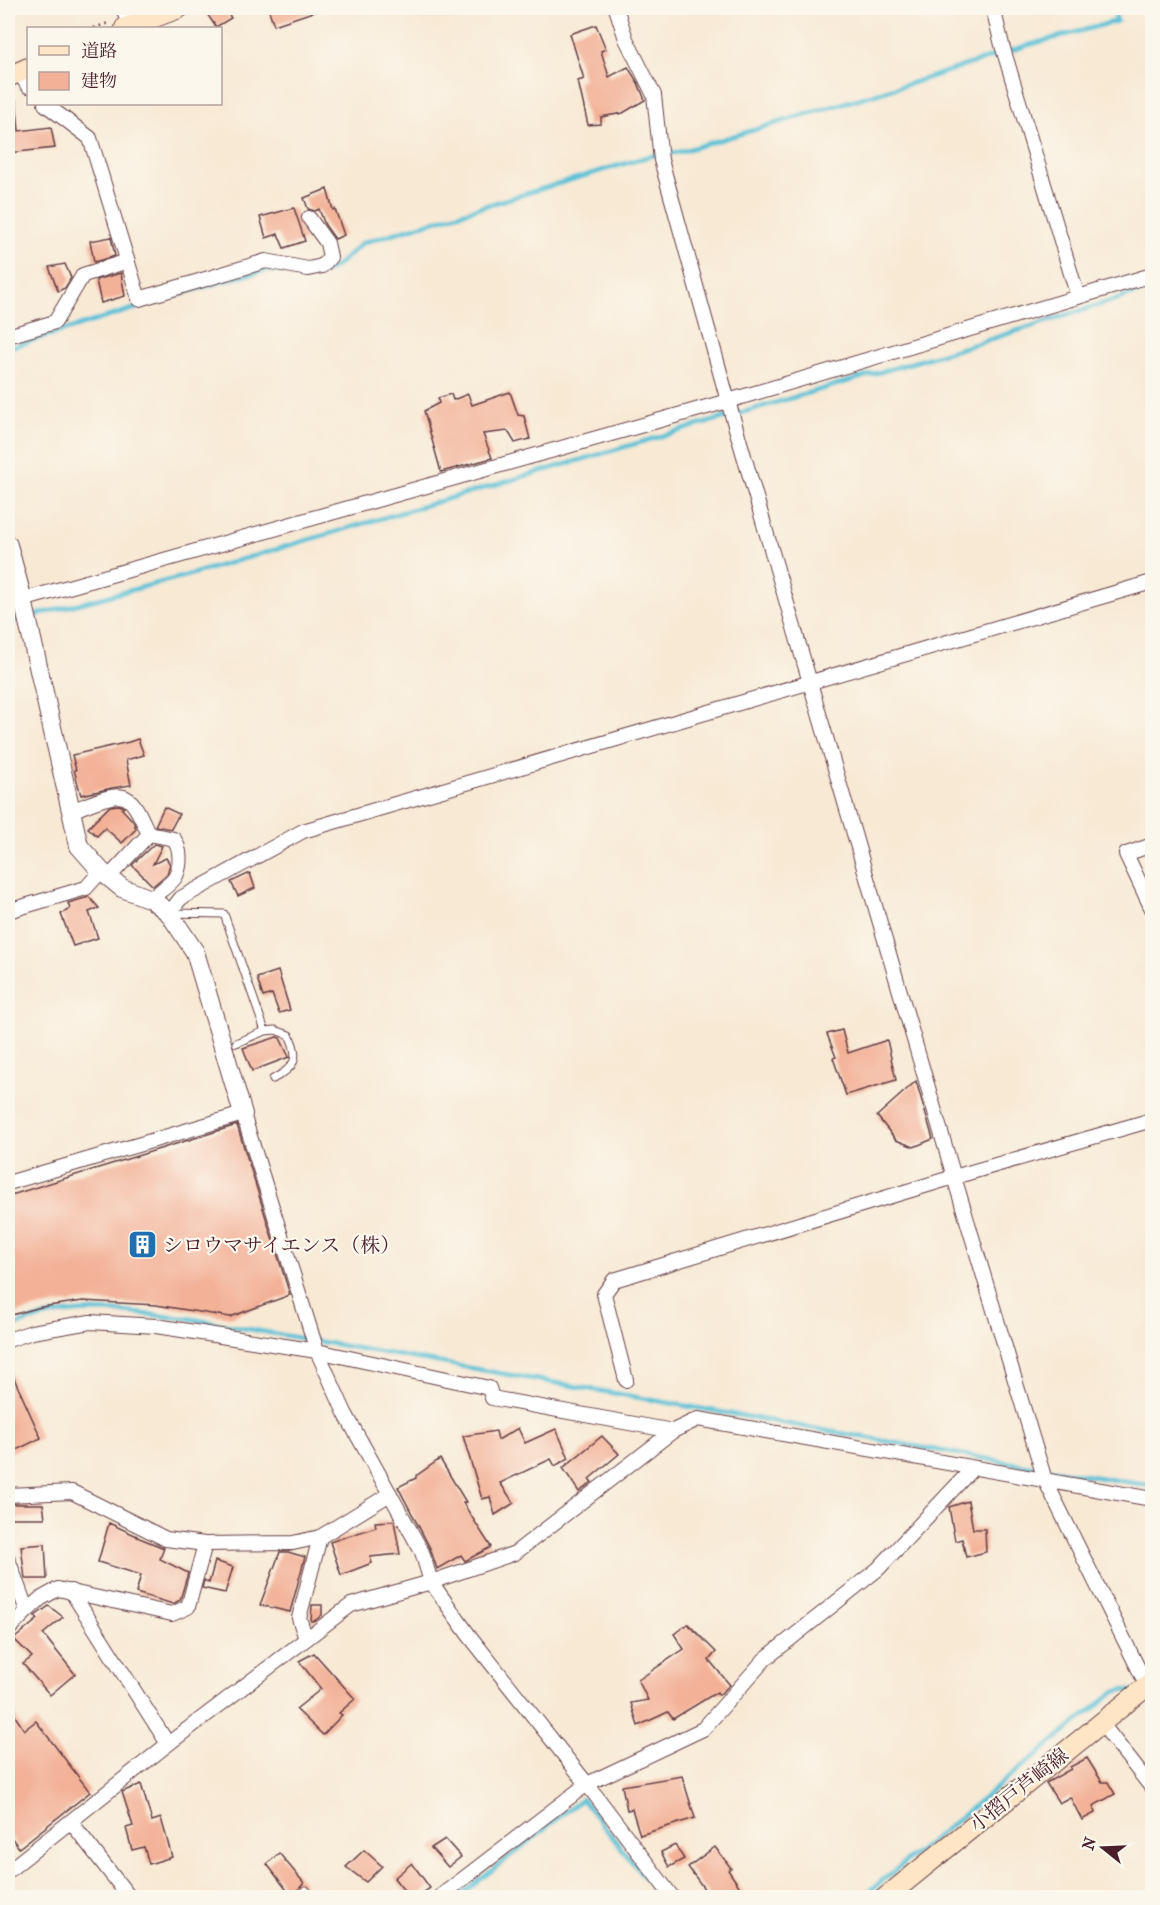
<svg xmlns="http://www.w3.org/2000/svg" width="1160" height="1905" font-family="'IM FELL French Canon','Noto Serif JP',serif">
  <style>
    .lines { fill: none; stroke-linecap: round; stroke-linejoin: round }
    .stream { stroke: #59c1d6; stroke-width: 4.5 }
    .building { fill: #f3b197 }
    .service-casing { stroke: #643d44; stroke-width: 9 }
    .minor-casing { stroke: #643d44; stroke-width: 16 }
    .tertiary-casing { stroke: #643d44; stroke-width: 20 }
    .secondary-casing { stroke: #643d44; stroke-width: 22 }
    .path { stroke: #643d44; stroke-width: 3; stroke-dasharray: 1.5 4.5; stroke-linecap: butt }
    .service { stroke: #fff; stroke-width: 7 }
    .minor { stroke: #fff; stroke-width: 14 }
    .tertiary { stroke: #fff; stroke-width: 18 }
    .secondary { stroke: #fde5c5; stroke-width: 20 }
    .labels { text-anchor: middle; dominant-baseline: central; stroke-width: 4.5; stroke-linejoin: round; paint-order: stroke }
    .poi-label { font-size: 20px; fill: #4a1f2b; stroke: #fbf7ec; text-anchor: start }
    .street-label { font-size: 20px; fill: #4a1f2b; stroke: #fbf7ec }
  </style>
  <rect width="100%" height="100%" fill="#fbf7ec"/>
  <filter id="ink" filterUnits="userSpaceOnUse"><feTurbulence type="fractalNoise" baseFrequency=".0167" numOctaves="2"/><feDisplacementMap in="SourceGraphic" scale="12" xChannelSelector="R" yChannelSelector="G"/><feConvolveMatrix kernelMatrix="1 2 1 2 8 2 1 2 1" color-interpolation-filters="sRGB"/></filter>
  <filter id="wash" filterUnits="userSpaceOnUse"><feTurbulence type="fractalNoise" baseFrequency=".008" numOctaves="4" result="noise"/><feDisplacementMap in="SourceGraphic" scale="24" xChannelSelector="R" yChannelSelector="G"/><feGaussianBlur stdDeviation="1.35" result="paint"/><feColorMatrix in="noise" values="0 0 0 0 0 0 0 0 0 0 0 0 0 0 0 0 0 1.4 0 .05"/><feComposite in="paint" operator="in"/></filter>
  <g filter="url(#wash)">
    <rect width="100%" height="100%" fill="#f8e9d5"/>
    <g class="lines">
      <!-- stream -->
      <g class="stream">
        <polyline points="8,348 226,280 267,270 302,275 322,274 337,266 362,243 650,156 679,152 912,83 1025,46 1117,21 1113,8"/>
        <polyline points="32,616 185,576 979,343 1152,288"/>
        <polyline points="8,623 24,618"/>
        <path d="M8 1328C27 1321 46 1315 66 1313 106 1308 146 1315 186 1318L999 1461 1152 1486"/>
        <polyline points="457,1898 582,1799 661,1898"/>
        <polyline points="861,1898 1114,1692 1123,1690 1132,1691"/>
      </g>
    </g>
    <g id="blocks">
      <!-- building -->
      <g class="building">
        <polygon points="203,8 225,8 231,18 216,27"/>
        <polygon points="268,8 319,8 319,10 274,25"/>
        <polygon points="596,25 606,49 601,51 609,77 628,67 638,83 645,100 623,113 601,117 601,124 588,125 578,81 584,79 570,34"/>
        <polygon points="8,101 16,101 19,131 51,127 55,148 8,153"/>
        <polygon points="327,189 333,210 335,209 344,235 335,239 325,225 319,209 315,211 308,209 304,198"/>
        <polygon points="294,208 305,241 284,248 278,234 266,238 260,217"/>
        <polygon points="111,237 115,256 94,262 90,241"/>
        <polygon points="65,264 71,278 65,288 58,291 49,267"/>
        <polygon points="121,273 125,296 101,303 96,280"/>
        <polygon points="510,392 518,415 524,416 530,439 515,443 508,431 483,434 492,458 441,472 424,411 439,403 438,398 451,394 453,400 468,394 472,405"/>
        <polygon points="138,739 144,755 126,760 131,785 112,788 81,795 74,770 76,770 72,755 129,742"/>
        <polygon points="119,805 124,807 122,809 133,821 136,829 122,843 105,828 97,836 88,828 110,806"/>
        <polygon points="164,807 179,814 171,829 155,826"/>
        <polygon points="154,844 162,846 153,864 166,858 170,864 167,874 153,886 132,865"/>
        <polygon points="250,873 255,888 238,896 231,882"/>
        <polygon points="89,897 99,908 89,912 98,938 73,946 61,914 70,909 68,903"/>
        <polygon points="278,971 290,1010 279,1013 272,994 263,997 257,978"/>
        <polygon points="842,1030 848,1053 887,1040 896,1080 846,1095 833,1058 836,1057 827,1034"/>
        <polygon points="277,1037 280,1038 289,1057 252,1071 243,1048"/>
        <polygon points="916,1081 933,1139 914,1147 896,1140 877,1116"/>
        <polygon points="237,1125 290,1295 230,1317 156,1305 83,1301 41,1307 8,1316 8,1196"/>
        <polygon points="8,1365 41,1438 8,1454"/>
        <polygon points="518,1428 525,1443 556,1429 569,1458 555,1466 551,1459 500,1483 514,1503 495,1515 490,1497 482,1499 463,1436 496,1431 498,1440"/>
        <polygon points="602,1436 619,1454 589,1479 592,1482 579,1492 563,1468"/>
        <polygon points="440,1459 466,1502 463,1503 491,1547 465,1561 461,1555 437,1569 430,1548 398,1487 416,1478 416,1476"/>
        <polygon points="968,1501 973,1529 985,1529 986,1552 966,1557 962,1539 955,1541 949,1507"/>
        <polygon points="8,1504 43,1504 45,1518 8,1518"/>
        <polygon points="394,1521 400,1554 370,1557 372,1563 341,1575 330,1542 376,1527 375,1522"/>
        <polygon points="109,1523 137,1536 137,1537 164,1548 160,1559 188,1573 180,1600 173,1604 136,1593 141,1575 98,1562"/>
        <polygon points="45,1544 47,1579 25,1579 21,1546"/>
        <polygon points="280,1552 288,1552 305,1557 290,1612 260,1605"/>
        <polygon points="215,1561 233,1567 225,1593 202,1588 204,1580 209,1583"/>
        <polygon points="312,1605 322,1605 322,1615 316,1620 311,1621"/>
        <polygon points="49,1606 63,1617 43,1634 75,1674 50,1695 23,1664 32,1657 14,1639 38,1619 35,1616"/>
        <polygon points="688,1624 716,1652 709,1660 730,1685 719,1695 717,1692 673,1719 668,1712 638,1726 631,1703 648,1700 638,1680 684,1649 674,1634"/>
        <polygon points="314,1653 355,1699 339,1713 342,1715 323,1735 296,1709 321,1689 299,1661"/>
        <polygon points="8,1705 24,1730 36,1721 90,1792 19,1848 8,1833"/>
        <polygon points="1087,1758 1102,1782 1108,1782 1115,1794 1093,1806 1095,1813 1082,1820 1070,1797 1059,1803 1046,1783 1071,1769 1070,1767"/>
        <polygon points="682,1776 695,1818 640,1835 632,1809 627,1810 622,1786"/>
        <polygon points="141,1784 152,1821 161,1818 172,1857 149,1864 144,1847 132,1850 126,1828 133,1826 122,1792"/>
        <polygon points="445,1839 461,1857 448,1867 431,1848"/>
        <polygon points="675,1845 684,1859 669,1867 661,1852"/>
        <polygon points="715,1847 731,1868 728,1870 747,1898 711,1898 688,1867"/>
        <polygon points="364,1850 382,1866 366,1882 346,1867"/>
        <polygon points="279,1853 304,1883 292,1897 267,1864"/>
        <polygon points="412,1863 430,1888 415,1898 410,1898 394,1878"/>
      </g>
    </g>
  </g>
  <g filter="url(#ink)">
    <use href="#blocks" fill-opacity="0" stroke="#643d44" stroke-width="1.5"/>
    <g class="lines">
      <defs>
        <g id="service">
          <path d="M172 913 224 914 265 1031 275 1030 289 1035C301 1059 294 1068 273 1079"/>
          <polyline points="236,1043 265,1031"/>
          <polyline points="306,1890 312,1898"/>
          <polyline points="8,1892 12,1898"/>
        </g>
        <g id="minor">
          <polyline points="123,8 130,27"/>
          <polyline points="616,8 626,39 654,95 661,160 728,401 954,1177 1045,1480 1147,1686"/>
          <polyline points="993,8 1002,45 1078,297"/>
          <polyline points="19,72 28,86"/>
          <polyline points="45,104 90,138 139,299 266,261 308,269 322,266 330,257 327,243 309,218"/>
          <polyline points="8,336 55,322 83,275 128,261"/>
          <polyline points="8,604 728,401 1152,275"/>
          <path d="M71 811C83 807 114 791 126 798 137 803 143 824 149 834L109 877"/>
          <path d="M149 834 174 839C181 849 181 865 176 876 172 884 158 892 151 899"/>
          <polyline points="1152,845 1126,854 1152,909"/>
          <polyline points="8,911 86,888 101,871"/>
          <polyline points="169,913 181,898 303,831 1152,582"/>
          <polyline points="8,1183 243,1114 317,1351 345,1413 422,1552 431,1582 468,1634 587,1784 673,1898"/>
          <polyline points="8,1340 32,1332 90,1322 156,1326 317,1351 489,1388 492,1398 673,1431 698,1419 1152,1499"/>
          <polyline points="626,1380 604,1294 614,1280 954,1177 1152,1120"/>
          <polyline points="8,1495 72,1492 166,1539 205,1544"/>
          <polyline points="320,1537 390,1494"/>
          <polyline points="8,1559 27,1611 40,1599 58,1589 172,1614 188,1607 205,1544 293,1543 320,1537 299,1618 306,1639"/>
          <polyline points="71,1591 168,1744"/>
          <polyline points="8,1630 27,1611"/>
          <polyline points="1102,1724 1152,1788"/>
          <polyline points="71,1822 130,1898"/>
          <polyline points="8,1871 168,1744 351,1605 431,1582 515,1553 673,1431"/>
          <polyline points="438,1898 587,1784 703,1729 765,1659 878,1569 973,1468"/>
        </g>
        <polyline id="tertiary" points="8,545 23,600 79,846 101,871 122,888 151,899 169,913 195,952 243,1114"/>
        <g id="secondary">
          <polyline points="125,28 179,8"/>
          <polyline points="8,77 28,68"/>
          <polyline points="885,1898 1152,1682"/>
        </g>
      </defs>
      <!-- service casing -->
      <use href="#service" class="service-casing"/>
      <!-- minor casing -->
      <use href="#minor" class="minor-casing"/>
      <!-- tertiary casing -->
      <use href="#tertiary" class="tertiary-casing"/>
      <!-- secondary casing -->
      <use href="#secondary" class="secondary-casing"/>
      <!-- path -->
      <polyline class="path" points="94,28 109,23"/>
      <!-- service -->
      <use href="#service" class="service"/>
      <!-- minor -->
      <use href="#minor" class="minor"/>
      <!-- tertiary -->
      <use href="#tertiary" class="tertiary"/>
      <!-- secondary -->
      <use href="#secondary" class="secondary"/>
    </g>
  </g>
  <!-- icons -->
  <defs>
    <symbol id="building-square" viewBox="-11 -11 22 22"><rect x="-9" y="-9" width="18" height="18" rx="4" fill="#1f6fb2" stroke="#fbf7ec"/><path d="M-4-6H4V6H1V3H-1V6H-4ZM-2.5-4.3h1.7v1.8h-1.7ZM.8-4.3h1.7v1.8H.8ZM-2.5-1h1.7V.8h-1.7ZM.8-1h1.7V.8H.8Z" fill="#fff"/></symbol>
  </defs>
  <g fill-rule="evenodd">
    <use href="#building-square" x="126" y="1228" width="33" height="33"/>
  </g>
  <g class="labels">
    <!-- poi labels -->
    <g class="poi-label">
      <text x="163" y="1245">シロウマサイエンス（株）</text>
    </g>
    <!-- street labels -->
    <g class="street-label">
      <text transform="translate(1019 1790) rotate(-39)">小摺戸芦崎線</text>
    </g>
  </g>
  <!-- margin -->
  <rect width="1160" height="1905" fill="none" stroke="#fbf7ec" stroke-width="30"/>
  <!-- legend -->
  <rect x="27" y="27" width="195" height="78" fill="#fbf7ec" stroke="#b4a19f" stroke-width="1.5"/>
  <rect x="39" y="46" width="30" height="9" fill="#fde5c5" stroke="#b4a19f" stroke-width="1.5"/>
  <text x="81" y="57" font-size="18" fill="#4a1f2b">道路</text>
  <rect x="39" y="72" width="30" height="18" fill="#f3b197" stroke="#b4a19f" stroke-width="1.5"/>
  <text x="81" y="87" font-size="18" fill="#4a1f2b">建物</text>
  <!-- north arrow -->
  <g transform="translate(1103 1848) rotate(288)" stroke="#fbf7ec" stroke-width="4.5" paint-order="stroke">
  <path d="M0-4.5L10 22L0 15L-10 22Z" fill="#4a1f2b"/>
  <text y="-9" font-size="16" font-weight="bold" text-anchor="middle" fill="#4a1f2b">N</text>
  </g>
</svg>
